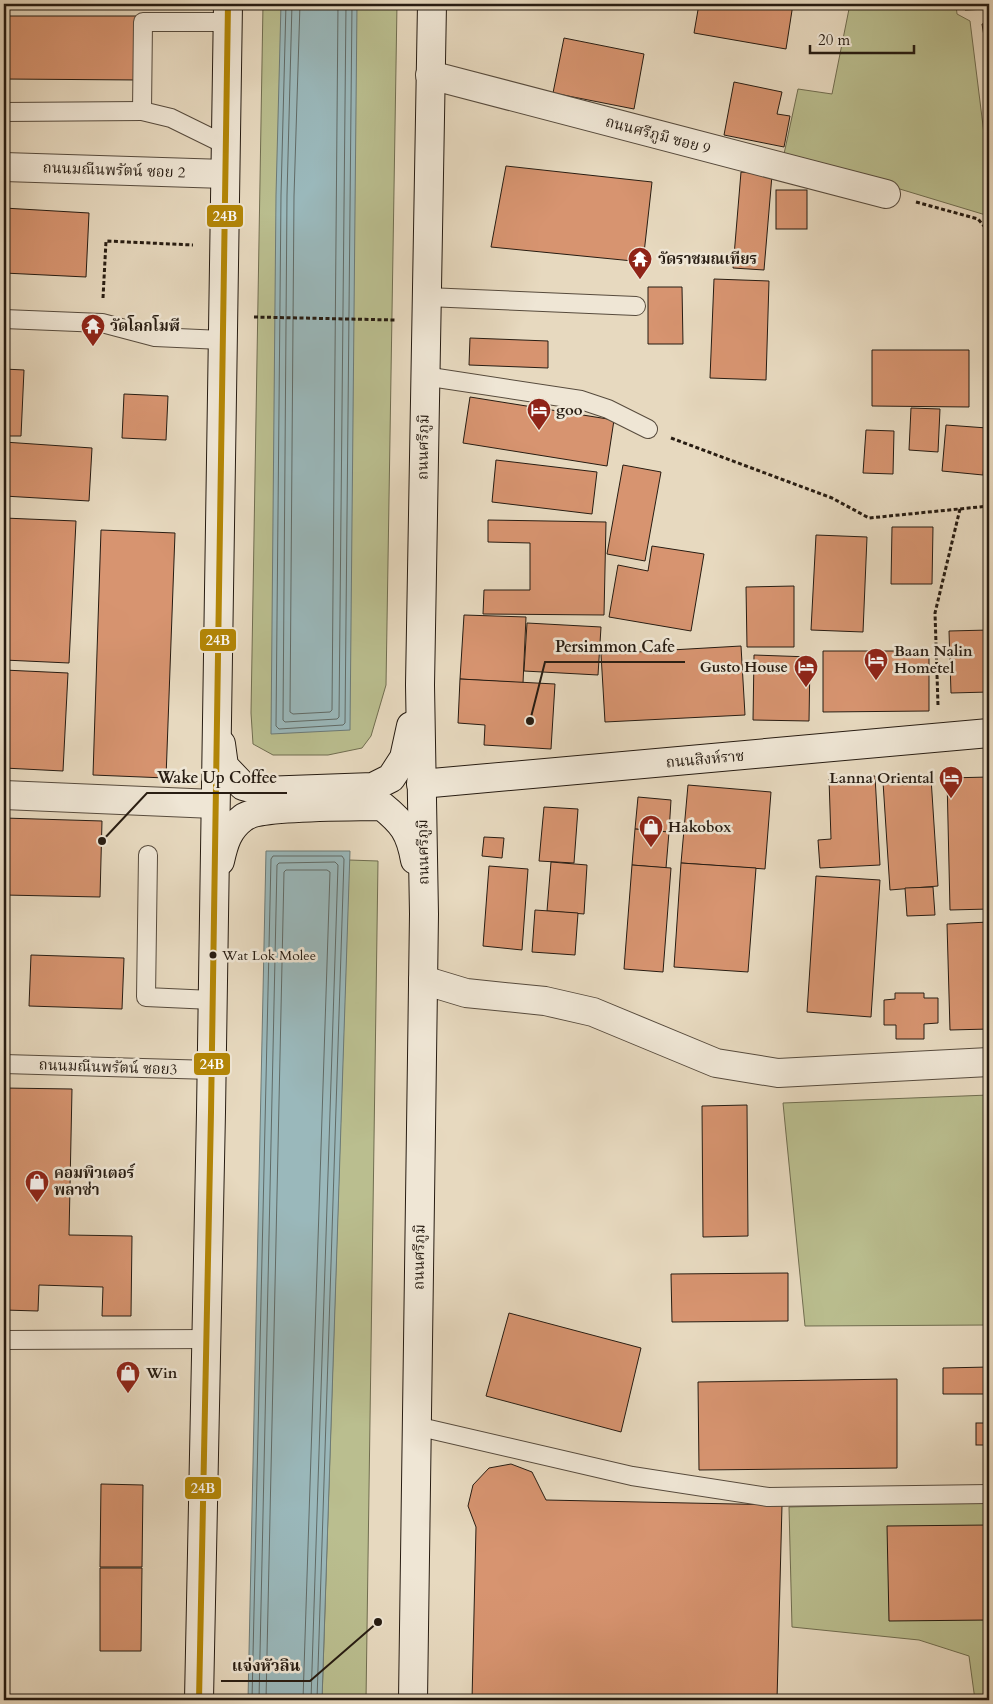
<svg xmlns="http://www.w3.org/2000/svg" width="993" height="1704" font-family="Cardo,'Noto Serif Thai',serif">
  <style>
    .green { fill: #babe8f; stroke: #706d50 }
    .water { fill: #9ab8bb; stroke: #6c7a77 }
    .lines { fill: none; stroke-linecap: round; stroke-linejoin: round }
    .shore { stroke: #606a66; stroke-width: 1 }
    .building { fill: #d79470; stroke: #271c12 }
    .lane-casing { stroke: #574b3d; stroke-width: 20 }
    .street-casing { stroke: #574b3d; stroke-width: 30 }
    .secondary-casing { stroke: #271c12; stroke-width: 30 }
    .path { stroke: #271c12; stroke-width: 3; stroke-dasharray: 4 2.5; stroke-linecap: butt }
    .lane { stroke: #efe6d5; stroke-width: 18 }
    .street { stroke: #efe6d5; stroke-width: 28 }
    .secondary { stroke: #efe6d5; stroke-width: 28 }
    .bus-1-casing { stroke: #efe6d5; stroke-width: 10 }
    .bus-1 { stroke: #b38606; stroke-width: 6 }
    .bus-dot { fill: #271c12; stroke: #efe6d5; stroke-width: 2 }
    .labels { text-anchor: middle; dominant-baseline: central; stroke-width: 5; stroke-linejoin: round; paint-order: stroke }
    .bus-label { font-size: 14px; fill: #271c12; stroke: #efe6d5; text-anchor: start }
    .street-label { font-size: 15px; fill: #271c12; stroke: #efe6d5 }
    .poi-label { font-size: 15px; font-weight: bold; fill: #271c12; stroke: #efe6d5; text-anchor: start }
    .leader { fill: none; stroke: #271c12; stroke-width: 2 }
    .callout-dot { fill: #271c12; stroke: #efe6d5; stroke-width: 2 }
    .callout-label { font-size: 16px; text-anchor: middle; font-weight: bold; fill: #271c12; stroke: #efe6d5; stroke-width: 5; stroke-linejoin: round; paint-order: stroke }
    .line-badge { stroke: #efe6d5; stroke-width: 2 }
    .badge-label { font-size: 14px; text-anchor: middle; font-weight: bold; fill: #fff }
  </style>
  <rect width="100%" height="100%" fill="#e7d9bf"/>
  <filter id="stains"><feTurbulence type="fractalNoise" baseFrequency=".004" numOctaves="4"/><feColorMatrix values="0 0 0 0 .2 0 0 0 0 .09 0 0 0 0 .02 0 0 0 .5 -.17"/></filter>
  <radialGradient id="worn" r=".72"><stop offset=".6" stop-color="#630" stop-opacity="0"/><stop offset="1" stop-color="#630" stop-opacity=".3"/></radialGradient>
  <!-- green -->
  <g class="green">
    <polygon points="263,4 397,4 386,685 371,736 362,748 328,755 273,755 253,744 251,713"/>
    <polygon points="850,4 956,4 957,14 970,21 989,174 989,216 784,154 798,89 832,94"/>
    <polygon points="349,860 378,861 366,1700 322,1700"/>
    <polygon points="989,1095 989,1325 805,1326 783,1103"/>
    <polygon points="989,1502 989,1700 975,1700 969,1656 919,1640 792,1627 789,1507"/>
  </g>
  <!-- water -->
  <g class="water">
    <polygon points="281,4 357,4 350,730 271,734 276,195"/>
    <polygon points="266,851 350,851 322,1700 248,1700"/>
  </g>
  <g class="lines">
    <!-- shore -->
    <g class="shore">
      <polyline points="286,4 281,195 276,726 279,729 343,725 345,723 352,4"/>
      <polyline points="292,4 287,195 283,720 285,722 337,719 339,717 346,4"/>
      <polyline points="300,4 294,196 290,712 293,714 330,712 332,710 338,4"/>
      <polyline points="252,1700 271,859 273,856 342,856 344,859 317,1700"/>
      <polyline points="259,1700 277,865 279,863 335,862 338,865 311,1700"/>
      <polyline points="266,1700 284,872 286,870 327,870 330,872 303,1700"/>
    </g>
  </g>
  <!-- building -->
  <g class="building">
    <polygon points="699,4 793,4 786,49 694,33"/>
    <polygon points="965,4 989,4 989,9 965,10"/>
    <polygon points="4,16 140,16 139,80 4,79"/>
    <polygon points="989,23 989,67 982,24"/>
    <polygon points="564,38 644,54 634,109 553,93"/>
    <polygon points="734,82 782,92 777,114 790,116 784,147 724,135"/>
    <polygon points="506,166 652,182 643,262 491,247"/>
    <polygon points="741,172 772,175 764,270 733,268"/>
    <rect x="776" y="190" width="31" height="39"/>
    <polygon points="4,208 89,213 86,277 4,273"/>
    <polygon points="714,279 769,281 766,380 710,378"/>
    <polygon points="648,287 682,287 683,344 648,344"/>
    <polygon points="470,338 548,341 548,368 469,365"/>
    <polygon points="872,350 969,350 969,407 872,406"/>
    <polygon points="4,369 24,370 21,436 4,436"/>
    <polygon points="124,394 168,396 166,440 122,438"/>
    <polygon points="470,397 614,420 607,466 463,443"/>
    <polygon points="911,408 940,409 938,452 909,450"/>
    <polygon points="946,425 987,428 983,475 942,471"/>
    <polygon points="866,430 894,431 893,474 863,473"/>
    <polygon points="4,442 92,448 89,501 4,496"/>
    <polygon points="496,460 597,472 592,514 492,502"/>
    <polygon points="623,465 661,472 645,561 607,554"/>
    <polygon points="4,518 76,521 69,663 4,660"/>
    <polygon points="488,520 606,522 604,615 483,614 484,590 530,590 530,543 488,542"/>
    <polygon points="892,527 933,527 932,584 891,584"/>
    <polygon points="101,530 175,533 166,778 93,775"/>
    <polygon points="816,535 867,537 863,632 811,630"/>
    <polygon points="652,546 704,554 691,631 609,617 618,565 648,571"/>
    <polygon points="794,586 794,647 747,647 746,587"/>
    <polygon points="464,615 526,617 523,683 460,679"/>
    <polygon points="527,623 601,627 598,675 524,671"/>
    <polygon points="989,630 989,692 951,693 949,631"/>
    <polygon points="741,646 745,715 605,722 601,654"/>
    <polygon points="823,651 929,651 929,711 823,712"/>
    <polygon points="754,655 810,657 809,721 753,720"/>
    <polygon points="4,670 68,673 63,771 4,768"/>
    <polygon points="460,679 555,684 551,749 484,745 485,725 458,723"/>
    <polygon points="875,776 880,865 820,868 818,840 831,839 829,779"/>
    <polygon points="989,777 989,909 950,910 947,778"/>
    <polygon points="931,778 938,886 890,890 883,782"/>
    <polygon points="688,785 771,792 765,869 681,863"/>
    <polygon points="638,797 671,800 669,832 635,829"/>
    <polygon points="544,807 578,809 574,863 539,861"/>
    <polygon points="4,818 102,821 100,897 4,895"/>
    <polygon points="635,829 669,832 666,868 632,865"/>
    <polygon points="484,837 504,838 502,858 482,856"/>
    <polygon points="551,862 587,865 584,914 547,911"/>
    <polygon points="681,863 756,868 748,972 674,967"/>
    <polygon points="632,865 671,868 663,972 624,969"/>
    <polygon points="489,866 528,869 522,950 483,946"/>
    <polygon points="816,876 880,880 871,1017 807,1012"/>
    <polygon points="933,887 935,915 907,916 905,888"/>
    <polygon points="535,910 578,913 575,955 532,952"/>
    <polygon points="989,922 989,1029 950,1030 947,924"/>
    <polygon points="31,955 124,958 122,1009 29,1006"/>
    <polygon points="895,993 924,993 924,998 938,998 938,1023 924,1024 924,1039 896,1039 896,1025 884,1025 884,1000 895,999"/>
    <polygon points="4,1088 72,1089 69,1235 132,1236 131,1316 102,1316 103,1287 39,1285 38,1311 4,1310"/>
    <polygon points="747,1105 748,1236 703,1237 702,1106"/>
    <polygon points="788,1273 788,1321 672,1322 671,1274"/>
    <polygon points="509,1313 641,1348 621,1432 486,1396"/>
    <polygon points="989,1367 989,1394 943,1394 943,1368"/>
    <polygon points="897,1379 897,1468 699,1470 698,1382"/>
    <rect x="976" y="1423" width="13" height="22"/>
    <polygon points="511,1464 532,1472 546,1500 782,1505 777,1700 472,1700 476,1527 468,1506 473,1485 489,1468"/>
    <polygon points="101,1484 143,1485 142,1567 100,1567"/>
    <polygon points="989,1525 989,1620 889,1621 887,1526"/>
    <polygon points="100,1568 142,1568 141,1651 100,1651"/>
  </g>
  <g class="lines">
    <defs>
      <g id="lane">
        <polyline points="4,112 142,111"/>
        <polyline points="226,145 171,118 142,111 143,22 228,22"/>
        <polyline points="427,297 636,306"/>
        <polyline points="4,319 102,323 155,337 222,340"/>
        <polyline points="424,376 581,400 608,409 648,429"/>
        <polyline points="148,855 146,997 212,1000"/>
        <polyline points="4,1064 212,1070"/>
        <polyline points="4,1340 206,1339"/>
        <polyline points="416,1426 632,1476 768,1497 989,1494"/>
      </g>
      <g id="street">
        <polyline points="430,75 886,194"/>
        <polyline points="4,167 225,174"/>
        <polyline points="4,795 214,804"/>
        <polyline points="423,980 466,993 545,1001 593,1012 716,1063 778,1073 989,1062"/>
      </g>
      <g id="secondary">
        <polyline points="221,744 224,766 243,786 262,791 373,787 391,778 404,758 411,726"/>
        <polyline points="421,784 989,733"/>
        <path d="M220 861C224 843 228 829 243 818 259 805 357 807 382 806 403 823 410 832 415 860"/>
        <polyline points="199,1700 211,1112 228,4"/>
        <polyline points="413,1700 424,914 420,685 432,4"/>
      </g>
    </defs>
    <!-- lane casing -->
    <use href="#lane" class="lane-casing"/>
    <!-- street casing -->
    <use href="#street" class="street-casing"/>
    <!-- secondary casing -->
    <use href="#secondary" class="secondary-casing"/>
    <!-- path -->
    <g class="path">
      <polyline points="916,202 978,219 989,232"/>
      <polyline points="103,298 106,241 193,245"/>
      <polyline points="254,317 395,320"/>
      <polyline points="671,438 832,498 869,518 989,506"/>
      <polyline points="938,705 935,613 960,509"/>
    </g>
    <!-- lane -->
    <use href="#lane" class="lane"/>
    <!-- street -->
    <use href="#street" class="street"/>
    <!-- secondary -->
    <use href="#secondary" class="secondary"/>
    <defs>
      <polyline id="bus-1" points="199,1700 211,1112 228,4"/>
    </defs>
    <!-- bus-1 casing -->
    <use href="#bus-1" class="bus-1-casing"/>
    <!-- bus-1 -->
    <use href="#bus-1" class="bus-1"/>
  </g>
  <!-- icons -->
  <defs>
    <symbol id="temple-pin" viewBox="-11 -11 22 30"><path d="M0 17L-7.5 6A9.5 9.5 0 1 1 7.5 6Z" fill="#8f2418" stroke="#efe6d5"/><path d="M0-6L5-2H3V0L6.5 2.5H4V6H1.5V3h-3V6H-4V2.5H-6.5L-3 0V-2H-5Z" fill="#fff"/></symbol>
    <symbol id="hotel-pin" viewBox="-11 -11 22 30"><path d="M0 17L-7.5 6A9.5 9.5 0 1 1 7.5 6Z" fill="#8f2418" stroke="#efe6d5"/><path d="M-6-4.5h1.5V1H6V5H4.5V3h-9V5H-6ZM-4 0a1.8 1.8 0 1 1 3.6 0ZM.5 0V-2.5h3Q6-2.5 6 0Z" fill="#fff"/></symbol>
    <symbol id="shop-pin" viewBox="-11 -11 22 30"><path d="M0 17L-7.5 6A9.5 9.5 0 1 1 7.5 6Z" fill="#8f2418" stroke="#efe6d5"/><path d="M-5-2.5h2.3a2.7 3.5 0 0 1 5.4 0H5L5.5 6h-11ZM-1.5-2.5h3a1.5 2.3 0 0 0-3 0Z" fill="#fff"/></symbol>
  </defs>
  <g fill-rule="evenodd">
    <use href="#temple-pin" x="626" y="245" width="28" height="38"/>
    <use href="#temple-pin" x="79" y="312" width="28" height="38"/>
    <use href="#hotel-pin" x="525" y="396" width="28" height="38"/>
    <use href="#hotel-pin" x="862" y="646" width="28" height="38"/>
    <use href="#hotel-pin" x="792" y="653" width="28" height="38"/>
    <use href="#hotel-pin" x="937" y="764" width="28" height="38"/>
    <use href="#shop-pin" x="637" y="813" width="28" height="38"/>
    <use href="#shop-pin" x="23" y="1168" width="28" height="38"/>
    <use href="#shop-pin" x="114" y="1359" width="28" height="38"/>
  </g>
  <!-- markers -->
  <circle class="bus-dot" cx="213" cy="955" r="4.5"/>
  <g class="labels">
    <!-- bus labels -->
    <g class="bus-label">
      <text x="222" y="955">Wat Lok Molee</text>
    </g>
    <!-- street labels -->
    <g class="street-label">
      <text transform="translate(658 135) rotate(15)">ถนนศรีภูมิ ซอย 9</text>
      <text transform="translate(114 170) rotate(2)">ถนนมณีนพรัตน์ ซอย 2</text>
      <text transform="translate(423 447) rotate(-89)">ถนนศรีภูมิ</text>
      <text transform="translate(705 759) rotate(-5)">ถนนสิงห์ราช</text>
      <text transform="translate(423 852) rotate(-91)">ถนนศรีภูมิ</text>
      <text transform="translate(108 1067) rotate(2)">ถนนมณีนพรัตน์ ซอย3</text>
      <text transform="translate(419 1257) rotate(-89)">ถนนศรีภูมิ</text>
    </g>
    <!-- poi labels -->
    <g class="poi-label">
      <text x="658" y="259">วัดราชมณเทียร</text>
      <text x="110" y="326">วัดโลกโมฬี</text>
      <text x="556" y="410">goo</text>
      <text x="894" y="651">Baan Nalin<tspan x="894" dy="17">Hometel</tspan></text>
      <text x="788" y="667" text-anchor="end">Gusto House</text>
      <text x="934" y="778" text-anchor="end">Lanna Oriental</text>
      <text x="668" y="827">Hakobox</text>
      <text x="54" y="1173">คอมพิวเตอร์<tspan x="54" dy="17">พลาซ่า</tspan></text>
      <text x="146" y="1373">Win</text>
    </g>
  </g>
  <!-- callouts -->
  <path class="leader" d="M530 721L545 662H685M102 841L147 793H287M378 1622L310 1681H221"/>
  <g class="callout-dot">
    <circle cx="530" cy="721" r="5"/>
    <circle cx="102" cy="841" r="5"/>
    <circle cx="378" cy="1622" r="5"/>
  </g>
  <g class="callout-label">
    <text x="615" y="652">Persimmon Cafe</text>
    <text x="217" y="783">Wake Up Coffee</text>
    <text x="266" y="1671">แจ่งหัวลิน</text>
  </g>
  <g class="line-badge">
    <rect x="206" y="204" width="38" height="24" rx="5" fill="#b38606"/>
    <rect x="199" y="628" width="38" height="24" rx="5" fill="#b38606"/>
    <rect x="193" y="1052" width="38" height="24" rx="5" fill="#b38606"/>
    <rect x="184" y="1476" width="38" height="24" rx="5" fill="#b38606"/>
  </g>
  <g class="badge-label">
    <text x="225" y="221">24B</text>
    <text x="218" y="645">24B</text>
    <text x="212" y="1069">24B</text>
    <text x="203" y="1493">24B</text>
  </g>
  <!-- margin -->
  <rect width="993" height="1704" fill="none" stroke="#e7d9bf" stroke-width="20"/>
  <rect x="5" y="5" width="983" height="1694" fill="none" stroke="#271c12" stroke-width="2.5"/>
  <rect x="10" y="10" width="973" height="1684" fill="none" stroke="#271c12"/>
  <!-- scale -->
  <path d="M810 45v8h104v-8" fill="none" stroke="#271c12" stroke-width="2.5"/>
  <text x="818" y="45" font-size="15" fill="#271c12" stroke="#efe6d5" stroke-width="4" paint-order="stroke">20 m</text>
  <rect width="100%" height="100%" filter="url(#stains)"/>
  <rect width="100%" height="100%" fill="url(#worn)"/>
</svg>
